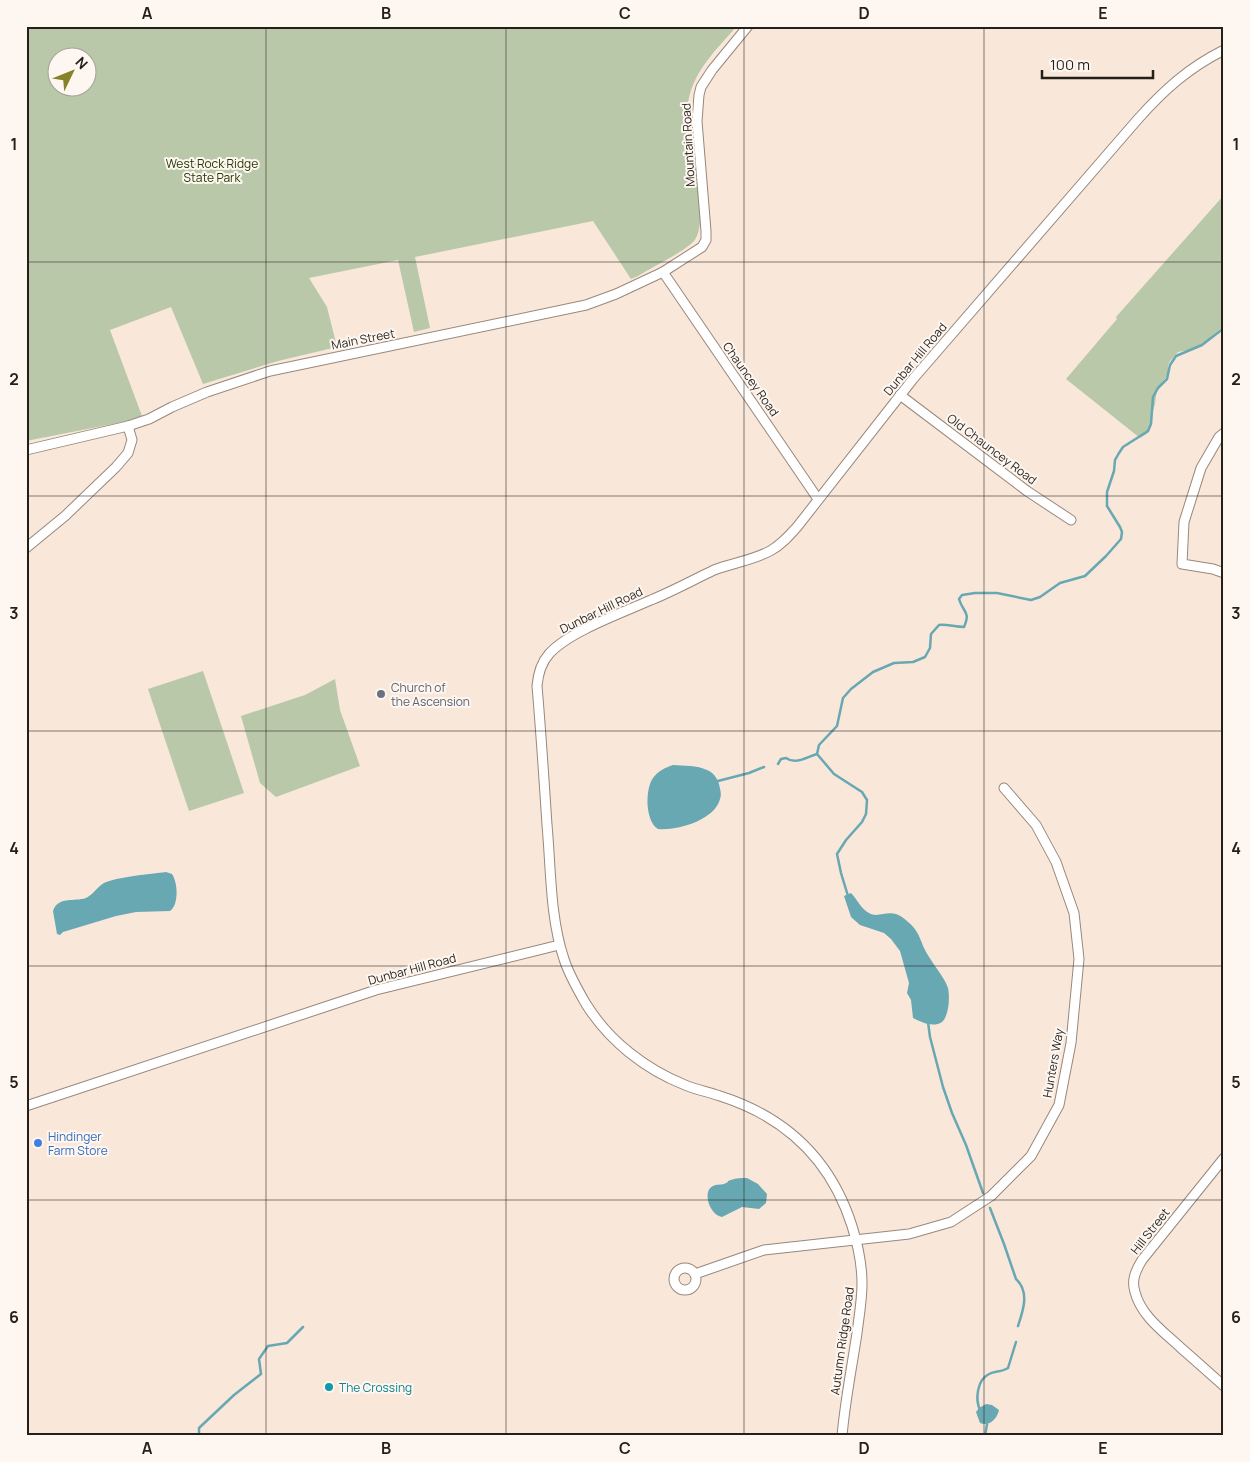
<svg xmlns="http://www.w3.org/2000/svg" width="1250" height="1462" font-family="Manrope,sans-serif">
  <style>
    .green { fill: #b9c8a8; fill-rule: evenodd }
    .water { fill: #67a8b2 }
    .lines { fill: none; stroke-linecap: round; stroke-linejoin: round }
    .stream { stroke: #67a8b2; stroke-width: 2.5 }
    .minor-casing { stroke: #98887c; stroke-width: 11 }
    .minor { stroke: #fff; stroke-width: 9 }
    .grid { fill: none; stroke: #251f1a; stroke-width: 1; stroke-opacity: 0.55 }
    .worship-dot { fill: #6b7280; stroke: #fef7f1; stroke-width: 2 }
    .shop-dot { fill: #3f7fe0; stroke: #fef7f1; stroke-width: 2 }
    .culture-dot { fill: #0f9aa8; stroke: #fef7f1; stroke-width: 2 }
    .labels { text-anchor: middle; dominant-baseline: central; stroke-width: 4; stroke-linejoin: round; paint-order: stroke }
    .street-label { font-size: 12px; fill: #251f1a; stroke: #fef7f1 }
    .park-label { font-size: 12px; fill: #263802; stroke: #fef7f1 }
    .worship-label { font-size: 12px; fill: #5b616d; stroke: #fef7f1; text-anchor: start }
    .shop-label { font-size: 12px; fill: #366cbe; stroke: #fef7f1; text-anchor: start }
    .culture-label { font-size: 12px; fill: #0d838f; stroke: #fef7f1; text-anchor: start }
    .neatline { fill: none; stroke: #251f1a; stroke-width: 2 }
    .grid-label { font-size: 16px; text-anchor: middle; font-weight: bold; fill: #251f1a }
  </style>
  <rect width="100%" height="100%" fill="#f9e7da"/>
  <!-- green -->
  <g class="green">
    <path d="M26 26H737C717 49 692 72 688 104 687 113 689 122 689 131H694C696 153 708 226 694 241 684 252 652 267 638 276L631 279 593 221 415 257 430 328 414 332 398 260 309 278 327 307 337 347 278 361 203 384 171 307 110 330 142 416 123 422 26 441ZM58 58H88V88H58Z"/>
    <polygon points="1224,195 1224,326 1214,334 1206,343 1194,349 1178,352 1170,361 1168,365 1169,373 1167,376 1157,389 1155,404 1150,421 1150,429 1148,433 1140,438 1066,379 1117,319 1116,317"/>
    <polygon points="203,671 244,793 189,811 148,689"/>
    <polygon points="335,679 340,710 360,766 276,797 260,783 241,716 305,695"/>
  </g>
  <!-- water -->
  <g class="water">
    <path d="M673 765C684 766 697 765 707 770 713 772 717 778 719 784 720 789 722 794 720 799 715 820 677 831 658 829 645 821 645 789 653 778 659 770 665 768 673 765Z"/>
    <path d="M166 872 172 874C178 883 179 905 170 911L136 912 116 916 63 932 60 935 57 934 53 911C58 896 74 902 86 898 93 895 98 886 104 883 116 877 151 874 166 872Z"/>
    <path d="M851 893C857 899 861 909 869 913 879 919 889 908 902 917 906 920 911 924 914 928 919 934 921 941 924 948 930 961 944 976 948 988 950 997 949 1016 942 1022 933 1028 921 1022 913 1018L911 1000 907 993 909 983 900 951 891 939 884 933 860 925 851 917 844 896Z"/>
    <path d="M747 1178 758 1184 767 1194 766 1203 759 1209 742 1207 722 1217C709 1215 702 1191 713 1186 716 1184 721 1185 724 1184 731 1181 725 1182 731 1180 736 1178 742 1178 747 1178Z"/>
    <path d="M986 1404 992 1405 999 1410C997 1419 989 1427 980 1423L976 1412 979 1408Z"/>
  </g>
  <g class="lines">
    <!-- stream -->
    <g class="stream">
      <path d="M778 764 781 759 786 758C796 765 806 757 817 754"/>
      <polyline points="718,781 749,773 764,767"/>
      <path d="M848 896 841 873 837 854 846 840 862 822 866 814 867 800 862 792 834 774 817 754 819 745 837 726 843 698 851 689 873 672 894 663 913 662 925 657 930 648 931 634 939 625C947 624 955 627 964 627 971 611 963 613 959 599L962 595 975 593H997L1031 600 1040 597 1060 583 1085 576 1106 556 1121 539 1122 532 1120 527 1107 506V492L1114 471 1115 460 1119 453 1123 447 1148 431 1151 424 1153 397 1158 388 1167 379 1170 365 1176 356 1202 345 1224 328"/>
      <polyline points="928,1022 930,1037 943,1087 952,1113 966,1145 983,1193"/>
      <path d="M990 1208 1004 1244 1016 1279C1030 1292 1023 1311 1018 1326"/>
      <path d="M980 1410C975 1399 977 1380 989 1374 995 1371 1002 1372 1008 1368L1016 1342"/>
      <polyline points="199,1436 199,1428 234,1395 261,1374 259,1359 268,1346 287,1343 303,1327"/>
      <polyline points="985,1436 987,1424"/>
    </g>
    <defs>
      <g id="minor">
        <polyline points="663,272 818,499"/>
        <polyline points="900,395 1027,491 1071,520"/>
        <polyline points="1224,433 1219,437 1201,468 1184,522 1182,564 1213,569 1224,573"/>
        <polyline points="26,450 128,426 149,419 172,407 207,392 270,371 586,305 616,294 663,272 702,247 706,240 706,231 697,121 699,95 701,87 712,70 748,26"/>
        <polyline points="26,548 65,516 116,467 128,453 132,440 128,426"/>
        <polyline points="26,1106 376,990 559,945"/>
        <path d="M1224 1158 1142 1260C1136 1270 1131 1280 1135 1292 1141 1316 1164 1332 1181 1348 1195 1360 1209 1373 1224 1386"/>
        <circle cx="685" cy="1279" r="11"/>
        <polyline points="695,1274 764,1250 909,1234 951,1222 991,1196 1031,1156 1059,1105 1071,1043 1079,959 1074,913 1056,862 1036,825 1004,788"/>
        <path d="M842 1436C845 1401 852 1367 857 1333 859 1317 862 1300 862 1284 862 1264 858 1245 852 1226 831 1160 786 1117 720 1096 709 1092 697 1090 685 1085 645 1069 609 1041 586 1004 578 990 569 975 564 959 550 918 551 868 547 825 544 779 541 732 537 686 538 674 541 663 549 654 568 632 624 612 651 600 673 591 693 580 714 570 733 563 753 560 770 551 781 545 789 536 797 527L913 379 1138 119C1164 90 1188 68 1224 50"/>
      </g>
    </defs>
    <!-- minor casing -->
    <use href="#minor" class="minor-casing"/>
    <!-- minor -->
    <use href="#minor" class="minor"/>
  </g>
  <!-- grid -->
  <path class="grid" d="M266 26V1436M506 26V1436M744 26V1436M984 26V1436M26 262H1224M26 496H1224M26 731H1224M26 966H1224M26 1200H1224"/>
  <!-- markers -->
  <circle class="worship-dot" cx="381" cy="694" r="5"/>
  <circle class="shop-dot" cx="38" cy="1143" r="5"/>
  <circle class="culture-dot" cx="329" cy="1387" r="5"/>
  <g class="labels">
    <!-- street labels -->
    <g class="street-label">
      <text transform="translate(688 145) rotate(-93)">Mountain Road</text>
      <text transform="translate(363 339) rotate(-11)">Main Street</text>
      <text transform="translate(915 359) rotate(-50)">Dunbar Hill Road</text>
      <text transform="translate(751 379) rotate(55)">Chauncey Road</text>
      <text transform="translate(992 449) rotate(37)">Old Chauncey Road</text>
      <text transform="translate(601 610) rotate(-26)">Dunbar Hill Road</text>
      <text transform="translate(412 969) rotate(-15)">Dunbar Hill Road</text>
      <text transform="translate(1053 1063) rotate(-80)">Hunters Way</text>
      <text transform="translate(1150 1231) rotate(-52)">Hill Street</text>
      <text transform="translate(842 1341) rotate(-82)">Autumn Ridge Road</text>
    </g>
    <!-- park labels -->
    <g class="park-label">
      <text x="212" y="163">West Rock Ridge<tspan x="212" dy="14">State Park</tspan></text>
    </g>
    <!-- worship labels -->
    <g class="worship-label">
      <text x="391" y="687">Church of<tspan x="391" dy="14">the Ascension</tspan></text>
    </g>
    <!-- shop labels -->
    <g class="shop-label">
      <text x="48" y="1136">Hindinger<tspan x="48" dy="14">Farm Store</tspan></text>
    </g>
    <!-- culture labels -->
    <g class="culture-label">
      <text x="339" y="1387">The Crossing</text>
    </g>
  </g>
  <!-- border -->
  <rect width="1250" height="1462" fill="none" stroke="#fef7f1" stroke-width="55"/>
  <!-- north arrow -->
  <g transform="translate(72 72) rotate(47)"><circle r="24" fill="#fef7f1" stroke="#a7a19b"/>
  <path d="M0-4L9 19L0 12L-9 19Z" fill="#86822a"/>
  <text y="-8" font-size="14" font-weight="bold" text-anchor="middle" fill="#251f1a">N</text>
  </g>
  <!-- scale -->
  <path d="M1042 70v8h111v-8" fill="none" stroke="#251f1a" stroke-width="2.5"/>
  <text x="1050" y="70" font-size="15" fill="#251f1a" stroke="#fef7f1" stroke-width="4" paint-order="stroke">100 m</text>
  <rect x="28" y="28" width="1194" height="1406" class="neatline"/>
  <g class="grid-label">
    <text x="147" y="19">A</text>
    <text x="386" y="19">B</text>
    <text x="625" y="19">C</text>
    <text x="864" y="19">D</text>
    <text x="1103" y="19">E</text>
    <text x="14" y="150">1</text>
    <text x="1236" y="150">1</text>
    <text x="14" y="385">2</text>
    <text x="1236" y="385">2</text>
    <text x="14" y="619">3</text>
    <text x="1236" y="619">3</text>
    <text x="14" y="854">4</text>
    <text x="1236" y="854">4</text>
    <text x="14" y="1088">5</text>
    <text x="1236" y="1088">5</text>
    <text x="14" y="1323">6</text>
    <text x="1236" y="1323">6</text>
    <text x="147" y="1454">A</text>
    <text x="386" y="1454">B</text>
    <text x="625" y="1454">C</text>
    <text x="864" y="1454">D</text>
    <text x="1103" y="1454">E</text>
  </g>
</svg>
